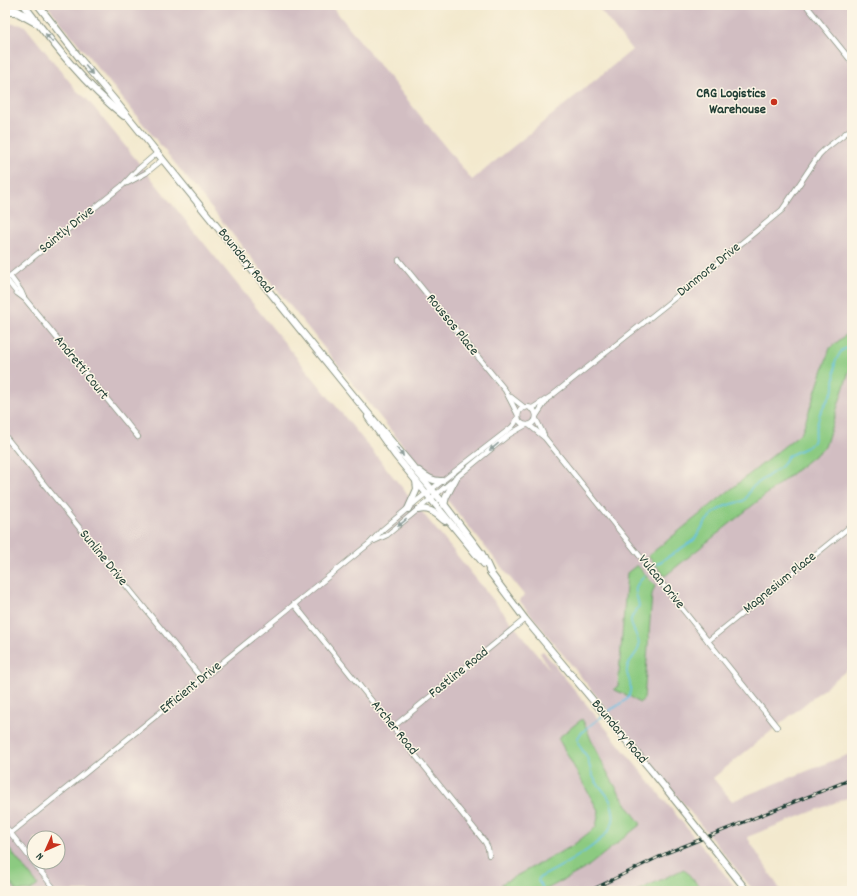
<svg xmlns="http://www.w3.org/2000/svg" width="857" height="896" font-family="Dekko,sans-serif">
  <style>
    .industrial { fill: #d2bec2; fill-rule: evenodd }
    .green { fill: #8cca81; stroke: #56845a }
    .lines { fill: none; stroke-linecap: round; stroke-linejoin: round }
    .stream { stroke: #68c3e6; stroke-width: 1.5 }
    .street-casing { stroke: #899381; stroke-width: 6 }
    .secondary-casing { stroke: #899381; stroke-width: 8 }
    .highway-casing { stroke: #899381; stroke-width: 10 }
    .street { stroke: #fff; stroke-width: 4.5 }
    .secondary { stroke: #fff; stroke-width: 6 }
    .highway { stroke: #fff; stroke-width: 8 }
    .rail-casing { stroke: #1f3d34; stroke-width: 3 }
    .rail { stroke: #fcf5e5; stroke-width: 1.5; stroke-dasharray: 4.5; stroke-linecap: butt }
    .secondary-bridge-casing { stroke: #899381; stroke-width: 8; stroke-linecap: butt }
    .secondary-bridge { stroke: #fff; stroke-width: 6 }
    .oneway { fill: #8f9e9a }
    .poi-dot { fill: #c8321e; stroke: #fcf5e5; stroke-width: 1.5 }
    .labels { text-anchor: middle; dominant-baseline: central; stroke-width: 3; stroke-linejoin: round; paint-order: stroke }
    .poi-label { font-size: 14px; font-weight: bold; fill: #1f3d34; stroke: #fcf5e5; text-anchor: end }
    .street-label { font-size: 14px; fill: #1f3d34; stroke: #fcf5e5 }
  </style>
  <rect width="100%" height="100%" fill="#fcf5e5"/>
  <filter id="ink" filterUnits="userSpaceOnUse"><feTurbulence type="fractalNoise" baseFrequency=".025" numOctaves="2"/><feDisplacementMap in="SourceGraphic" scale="8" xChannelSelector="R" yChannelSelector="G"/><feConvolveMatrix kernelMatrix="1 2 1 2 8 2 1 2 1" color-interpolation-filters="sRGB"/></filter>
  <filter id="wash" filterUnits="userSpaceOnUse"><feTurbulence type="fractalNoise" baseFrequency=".012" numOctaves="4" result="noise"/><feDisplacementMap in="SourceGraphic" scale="16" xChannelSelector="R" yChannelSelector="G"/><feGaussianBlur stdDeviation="0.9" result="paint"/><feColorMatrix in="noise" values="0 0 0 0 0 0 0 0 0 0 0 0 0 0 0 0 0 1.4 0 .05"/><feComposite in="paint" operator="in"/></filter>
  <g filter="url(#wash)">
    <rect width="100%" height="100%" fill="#f3e9ce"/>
    <!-- industrial -->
    <g class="industrial">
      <polygon points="47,5 331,5 472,180 632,50 596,5 852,5 852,666 713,778 732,801 852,753 852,796 747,837 781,891 754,891 519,600 524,595"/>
      <path d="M5 23 24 25 77 91 87 99 550 670 540 653 543 651 738 891H703L684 869 637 891H5ZM34 838H58V862H34Z"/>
    </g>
    <!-- green -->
    <g class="green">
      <polygon points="852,330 852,369 849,371 825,447 665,576 648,556 802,432 830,348"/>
      <polygon points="637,565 655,586 652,594 644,699 639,703 631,697 617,691 614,689 618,686 627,573"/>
      <path d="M582 719C587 727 589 736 593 744 606 772 622 800 641 824L586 868 543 891H507L501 884 572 846 596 827 599 812 558 738Z"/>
      <polygon points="5,844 38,885 30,891 17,891 5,876"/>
      <polygon points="684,869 703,891 637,891"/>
    </g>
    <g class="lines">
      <!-- stream -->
      <g class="stream">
        <polyline points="657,564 694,540 707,520 715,512 725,506 743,501 746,498 751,488 782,466 788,456 809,446 813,442 820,413 834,389 835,362 840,353 844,349 852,347"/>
        <path d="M606 713C619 703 633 703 630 682 629 678 626 674 627 670 627 660 638 655 639 646 640 637 629 626 631 619 632 616 637 610 639 606 636 589 631 589 645 576"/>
        <path d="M543 891V888L538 881 539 878C558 868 605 844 612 824 615 818 613 809 611 803 608 794 600 788 595 780 590 773 590 765 587 757 585 752 576 745 578 738 580 732 597 720 603 716"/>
      </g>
    </g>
  </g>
  <g filter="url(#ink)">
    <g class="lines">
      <defs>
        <g id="street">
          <polyline points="806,5 852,62"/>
          <polyline points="127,183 146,173 162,160"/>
          <polyline points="399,260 505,390 518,415"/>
          <polyline points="10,276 21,291 24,298"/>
          <polyline points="6,279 17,293 25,299 138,437"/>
          <polyline points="5,280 123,185 136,171 157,153"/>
          <polyline points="511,397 525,408"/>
          <circle cx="527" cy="416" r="9"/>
          <polyline points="531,409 550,397 666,305 782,210 819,155 824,150 852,128"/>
          <polyline points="536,416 546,401"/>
          <polyline points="536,419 544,435"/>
          <polyline points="529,425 545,438 777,727"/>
          <polyline points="5,436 202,679"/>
          <polyline points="374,541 387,535 496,445 510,434 526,425"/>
          <polyline points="294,604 485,842 488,848 489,855"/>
          <polyline points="708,641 852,525"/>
          <polyline points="393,727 525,619"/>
          <polyline points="5,826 56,891"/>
          <polyline points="11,833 370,543 382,530 419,499 512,427 515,423 518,417"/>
        </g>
        <g id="secondary">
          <path d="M24 5C53 44 86 86 124 116"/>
          <polyline points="38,5 81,60 117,103 357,400 444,504 482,554 491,573"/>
          <polyline points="368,417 395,455 484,564"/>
          <path d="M419 471C426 477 433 482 442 481"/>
          <polyline points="444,505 446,497 456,478"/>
          <polyline points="408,509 417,489 416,481"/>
          <path d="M418 510C430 507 436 514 445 521"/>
          <polyline points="489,571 525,619 651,770 702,834"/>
          <polyline points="710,844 747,891"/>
        </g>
        <polyline id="highway" points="5,11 16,11 36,22"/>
      </defs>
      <!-- street casing -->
      <use href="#street" class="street-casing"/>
      <!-- secondary casing -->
      <use href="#secondary" class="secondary-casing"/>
      <!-- highway casing -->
      <use href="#highway" class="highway-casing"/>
      <!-- street -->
      <use href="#street" class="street"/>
      <!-- secondary -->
      <use href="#secondary" class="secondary"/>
      <!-- highway -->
      <use href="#highway" class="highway"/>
      <defs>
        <polyline id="rail" points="589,891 669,852 852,779"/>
      </defs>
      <!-- rail casing -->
      <use href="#rail" class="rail-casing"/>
      <!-- rail -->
      <use href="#rail" class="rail"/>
      <defs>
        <polyline id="secondary-bridge" points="702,834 710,844"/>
      </defs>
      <!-- secondary-bridge casing -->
      <use href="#secondary-bridge" class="secondary-bridge-casing"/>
      <!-- secondary-bridge -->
      <use href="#secondary-bridge" class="secondary-bridge"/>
    </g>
    <!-- one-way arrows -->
    <defs><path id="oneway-solid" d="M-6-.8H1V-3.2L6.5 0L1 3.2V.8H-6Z"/></defs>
    <g class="oneway">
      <use href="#oneway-solid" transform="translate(49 38) rotate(-129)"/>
      <use href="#oneway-solid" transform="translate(89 70) rotate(50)"/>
      <use href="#oneway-solid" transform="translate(494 447) rotate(141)"/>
      <use href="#oneway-solid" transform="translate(400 452) rotate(51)"/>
      <use href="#oneway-solid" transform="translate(402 523) rotate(141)"/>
    </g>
  </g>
  <!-- markers -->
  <circle class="poi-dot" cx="774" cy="102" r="4"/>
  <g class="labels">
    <!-- poi labels -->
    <g class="poi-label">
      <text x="766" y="94">CRG Logistics<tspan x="766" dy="16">Warehouse</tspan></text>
    </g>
    <!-- street labels -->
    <g class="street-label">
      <text transform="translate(67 230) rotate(-39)">Saintly Drive</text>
      <text transform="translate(245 261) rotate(51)">Boundary Road</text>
      <text transform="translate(709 270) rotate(-39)">Dunmore Drive</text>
      <text transform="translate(452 325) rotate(51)">Roussos Place</text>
      <text transform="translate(81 368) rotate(51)">Andretti Court</text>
      <text transform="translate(103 558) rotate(51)">Sunline Drive</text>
      <text transform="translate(661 582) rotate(51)">Vulcan Drive</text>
      <text transform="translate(780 583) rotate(-39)">Magnesium Place</text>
      <text transform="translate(459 673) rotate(-39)">Fastline Road</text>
      <text transform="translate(191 688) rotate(-39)">Efficient Drive</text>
      <text transform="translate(394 728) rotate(51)">Archer Road</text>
      <text transform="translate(619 732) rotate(50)">Boundary Road</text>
    </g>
  </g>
  <!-- margin -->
  <rect width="857" height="896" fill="none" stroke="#fcf5e5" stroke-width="20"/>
  <!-- north arrow -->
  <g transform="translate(46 850) rotate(225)"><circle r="19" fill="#fcf5e5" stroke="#a4ab9e"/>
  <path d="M0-3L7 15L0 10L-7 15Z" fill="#c8321e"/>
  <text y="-6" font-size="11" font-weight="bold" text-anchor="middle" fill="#1f3d34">N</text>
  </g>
</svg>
